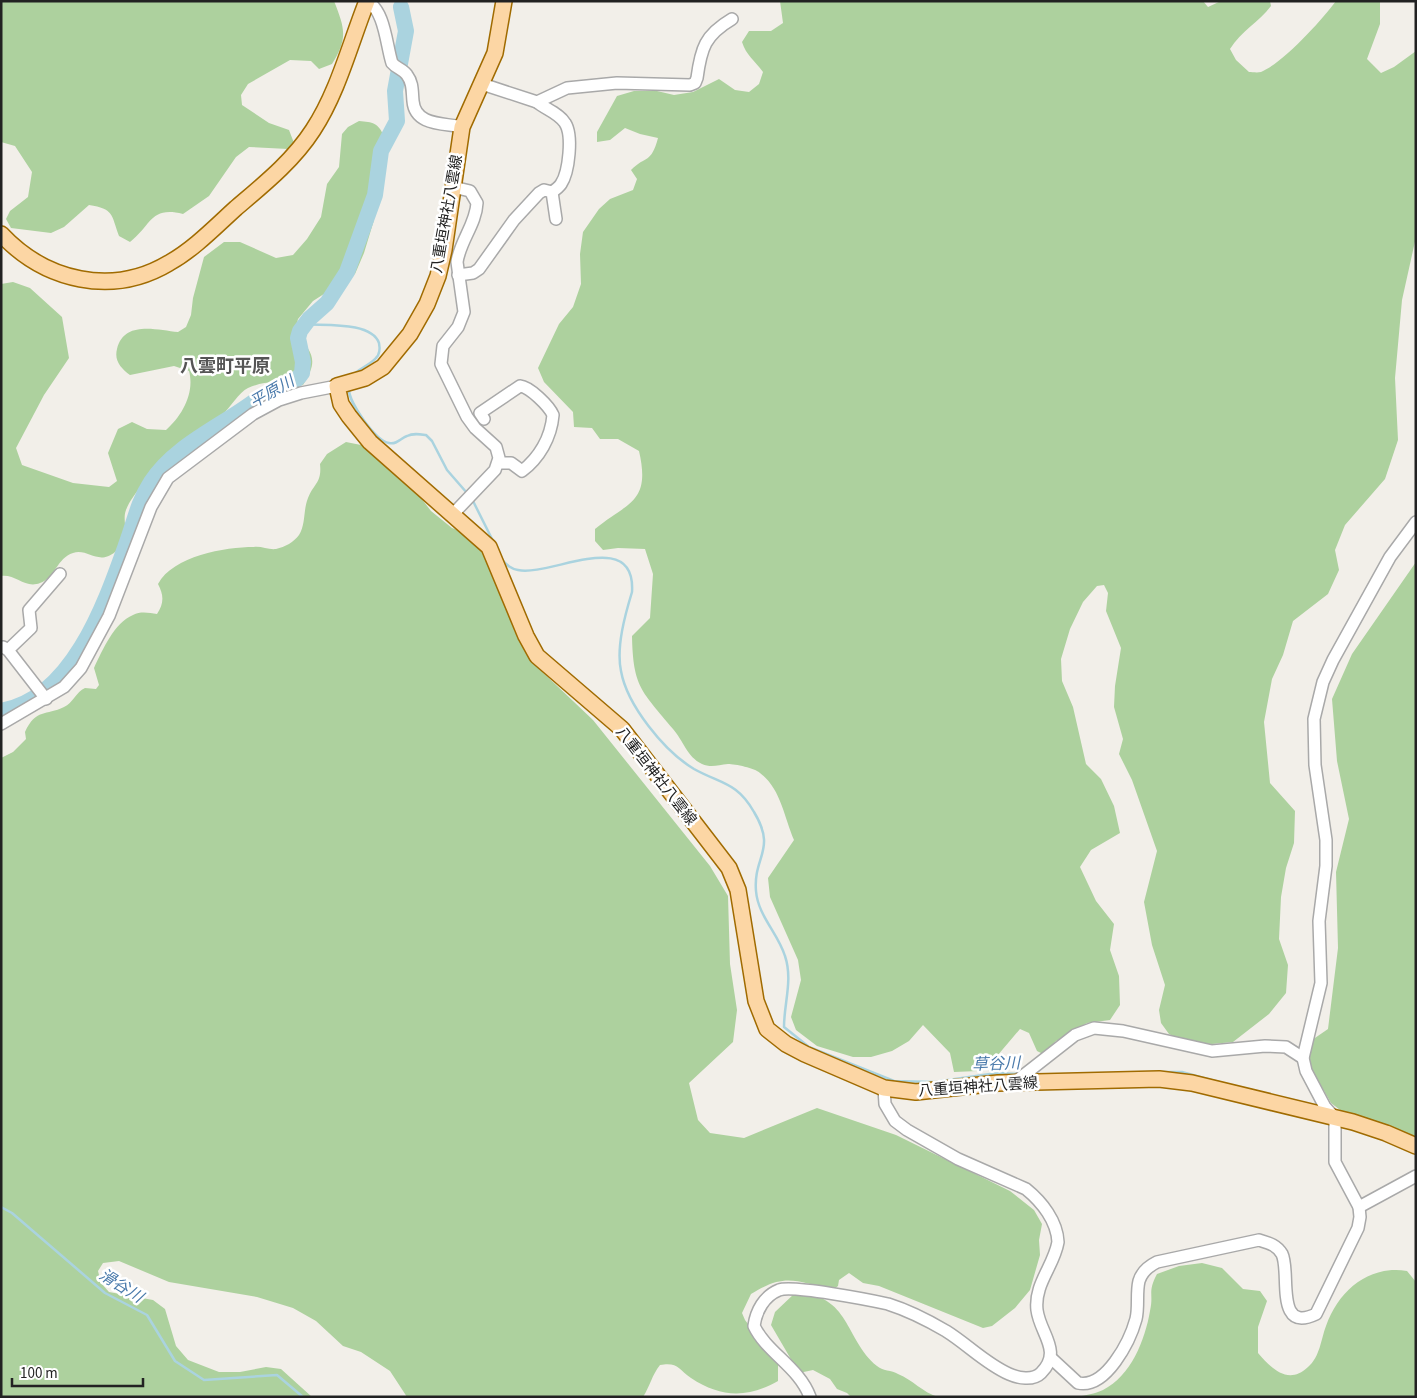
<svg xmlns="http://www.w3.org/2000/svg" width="1417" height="1398" font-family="'Source Sans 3','Noto Sans JP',sans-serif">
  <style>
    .forest { fill: #add19e }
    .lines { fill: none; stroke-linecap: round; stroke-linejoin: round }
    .stream { stroke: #aad3df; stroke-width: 2.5 }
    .river { stroke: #aad3df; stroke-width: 16 }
    .minor-casing { stroke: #a9a9a9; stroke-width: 14 }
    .major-casing { stroke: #a06b00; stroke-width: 18 }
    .minor { stroke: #fff; stroke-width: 11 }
    .major { stroke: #fcd6a4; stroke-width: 15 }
    .labels { text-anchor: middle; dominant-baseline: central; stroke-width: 5; stroke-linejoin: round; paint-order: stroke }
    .street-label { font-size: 15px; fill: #222; stroke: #fff }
    .water-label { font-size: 16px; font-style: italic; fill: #4a7aab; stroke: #fff }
    .quarter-label { font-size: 18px; font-weight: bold; fill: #555; stroke: #fff }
  </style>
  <rect width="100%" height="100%" fill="#f2efe9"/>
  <!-- forest -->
  <g class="forest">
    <path d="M1 1H334C345 29 348 38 332 64L319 69 311 61 290 60 248 84 241 95 242 105 269 123 289 130 294 143 288 149 249 147 236 157 209 196 183 214C150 206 152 225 130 242L119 236C111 214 114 209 89 205L64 227 51 233 11 228 6 219 10 211 28 197 32 172 15 146 1 142Z"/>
    <path d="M780 1H1203L1208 7 1221 1H1270L1271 6C1259 22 1241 31 1230 49L1236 60 1249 72C1252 72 1257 73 1261 72 1283 63 1322 20 1336 1H1380V24L1367 59 1381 73 1394 67 1416 51V237L1402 300 1395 378 1398 440 1385 479 1345 525 1335 550 1339 570 1328 594 1293 621 1283 655 1272 679 1264 722 1270 783 1295 811 1294 843 1286 868 1281 897 1279 939 1288 965 1286 993 1269 1014 1233 1042 1212 1044 1185 1042 1169 1034 1161 1023 1159 1010 1165 985 1152 945 1144 902 1157 851 1132 780 1119 754 1123 739 1114 707 1115 686 1121 648 1106 611 1108 593 1104 585 1097 586 1083 602 1070 629 1061 659 1062 681 1073 707 1086 764 1101 779 1114 806 1120 833 1091 850 1080 867 1096 901 1114 924 1110 950 1119 976 1120 1005 1110 1020 1087 1023 1056 1041 1043 1054 1037 1051 1029 1033 1020 1029 992 1062 978 1071 954 1072 950 1053 923 1025 909 1041 892 1051 871 1057H853L817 1046 796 1030 791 1017 801 980 798 960 770 897 768 878 794 840C784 817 781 789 760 773 755 768 735 764 728 764 718 765 711 768 702 764 687 757 683 740 673 729 642 691 633 688 632 636L650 618 653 574 645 549 618 548 603 550 595 541V529C628 502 651 503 639 451L618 439H600L592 428 574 427 573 412 544 382 538 368 559 324 573 307 581 284 580 254 583 232 599 209 610 199 633 190 637 179 631 170C646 155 651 164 658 138L640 134 625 128 610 140 597 142V132L617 96 634 91H657L674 95 693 92 719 79 735 90 749 92 759 84 763 72C755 61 746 55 742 42L749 31H771L783 23Z"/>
    <path d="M359 121C373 122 378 123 384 136L375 161 374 220 364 253 355 274 313 301 298 319 295 332C313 353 319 360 303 385 283 383 268 379 248 388 239 392 230 408 222 415 210 426 195 434 182 444 167 456 155 470 142 485 137 492 129 501 126 510 121 523 133 537 115 552 98 566 88 548 73 553 57 558 55 578 40 583 25 589 16 574 1 576V284L13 282 30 288 62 317 69 358 44 395 16 448 22 465 73 483 109 487 117 481 108 453 118 429 132 422 147 429 166 430C182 416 195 393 189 371L174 366 130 375C121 368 114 361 117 349 124 320 157 330 178 332L186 327 191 315 193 298 204 257 224 242H240L276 258 293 255 307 239 321 217 327 184 339 167 342 134 348 127Z"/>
    <path d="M346 442 366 446 411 485 431 511 452 528 463 532 483 550 515 632 534 664 593 720 710 866 728 896 730 964 737 1010 733 1042 689 1083 698 1120 710 1133 744 1138 817 1108 896 1135 1010 1191 1034 1210 1042 1224 1039 1240 1040 1255 1030 1290 1015 1308 992 1326 983 1328 879 1286 863 1283 849 1273 839 1280 838 1286 834 1289C796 1283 788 1271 751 1294L742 1313 745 1320 778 1364V1381C748 1398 721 1398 691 1378 678 1369 678 1362 660 1365 652 1375 650 1386 643 1397H407L390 1371 361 1352 343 1346 316 1321 293 1308 257 1297 169 1282 119 1261 103 1263 98 1271 101 1283 109 1292 153 1300 165 1309 176 1346 188 1360 219 1372H240L266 1367 281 1369 312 1397H1V758L13 752 26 739 25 732C36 708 46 716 64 707 73 703 76 692 85 688L96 689 99 685 94 668C103 649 114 623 133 615 141 611 149 613 157 614 164 604 164 595 158 584 173 556 225 547 254 547 261 546 269 550 276 549 285 547 294 542 299 535 306 524 303 510 308 498 314 483 322 483 320 464L327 454Z"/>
    <polygon points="1416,562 1416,1137 1362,1122 1353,1114 1344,1113 1331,1103 1308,1063 1312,1040 1328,1029 1338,948 1336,872 1349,819 1337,761 1332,699 1352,654"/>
    <path d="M1202 1263 1222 1268 1243 1289 1260 1291 1267 1301 1258 1327V1353C1271 1368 1288 1386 1308 1367 1320 1357 1321 1339 1326 1326 1339 1290 1369 1265 1407 1271L1416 1282V1397H1077C1085 1395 1095 1394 1103 1390 1131 1376 1145 1340 1150 1311 1154 1293 1147 1293 1157 1274L1179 1266Z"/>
    <path d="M795 1293C851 1294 844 1339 877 1366 882 1371 892 1370 898 1374 913 1380 922 1392 938 1397H851L847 1393 837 1389 830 1379 813 1370 799 1373 771 1325 775 1312Z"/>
  </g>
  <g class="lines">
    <!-- stream -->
    <g class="stream">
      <polyline points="401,7 405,1"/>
      <path d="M304 324C323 326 371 321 379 343 380 348 380 354 376 358 370 365 358 369 352 376"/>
      <path d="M349 389C348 402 376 441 389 443 397 445 401 438 407 436 413 433 419 434 426 435L432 441 447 470 467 493"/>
      <polyline points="472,499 493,541"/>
      <path d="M502 560C507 565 511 569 518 570 550 577 636 526 632 592 625 615 616 647 621 671 627 705 664 751 694 769 721 784 737 782 754 812 777 850 753 856 756 891 758 916 778 933 785 956 793 980 784 1003 784 1027L809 1047 894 1081 934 1082 997 1073 1019 1074"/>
      <polyline points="1162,1072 1182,1072 1222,1083"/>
      <polyline points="1,1207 12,1213 105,1293 147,1315 175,1361 204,1380 277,1375 303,1397"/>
    </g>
    <!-- river -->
    <path class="river" d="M1 711C72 699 105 604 126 545 135 521 137 504 151 482 175 445 222 426 256 400 272 390 291 390 302 373L303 362 298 338 300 331 309 319 327 303 347 272 375 195 381 151 397 121 395 91 406 31 401 7"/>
    <defs>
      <g id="minor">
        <path d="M367 1C385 11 386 44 392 63 396 68 403 69 407 75 413 83 412 91 413 101 415 126 444 123 462 127"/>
        <path d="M482 84 537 102 567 88 617 83 690 85 695 83 697 78C701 48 705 35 732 19"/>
        <path d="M537 102C545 109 559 113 565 123 573 135 569 172 561 184 559 187 555 190 552 192"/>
        <path d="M453 187 470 191 477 203C476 224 460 241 457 262L464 312 458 327 443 346 441 364 467 417 475 428 496 447 499 458 495 470 454 513"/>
        <polyline points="458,275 473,273 479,269 514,220 539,193 544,190 552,192 556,219"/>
        <path d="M484 419 480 413 520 386C530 387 549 406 553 415 551 438 539 458 522 471L511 463H498"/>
        <polyline points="3,647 8,650 46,699"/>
        <polyline points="8,650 31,628 29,610 60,574"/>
        <polyline points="1,724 64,687 81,668 109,616 151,507 168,478 253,414 279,400 301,393 337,386"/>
        <polyline points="1015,1082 1075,1035 1094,1028 1123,1031 1212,1051 1265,1046 1286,1047 1303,1058"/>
        <polyline points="1359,1207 1416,1176"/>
        <path d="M1051 1358 1078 1383C1106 1389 1130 1341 1136 1319 1139 1307 1136 1293 1139 1281 1142 1271 1149 1266 1157 1262L1259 1240C1269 1243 1277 1245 1282 1254 1291 1272 1274 1334 1316 1314L1358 1228 1360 1217 1359 1207 1335 1162V1118L1325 1107 1306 1071 1303 1058 1321 983 1319 921 1326 866V840L1315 765 1314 719 1323 682 1333 660 1390 557 1416 522"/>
        <path d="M810 1397C799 1367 767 1353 754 1326 756 1311 764 1296 779 1290 793 1285 870 1300 888 1304 907 1310 929 1321 946 1331 967 1344 986 1364 1009 1374 1018 1378 1033 1381 1041 1373 1063 1351 1040 1334 1037 1310 1034 1284 1054 1266 1058 1242 1057 1221 1042 1202 1026 1189L958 1159 907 1130 895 1121 885 1104 884 1088"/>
      </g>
      <g id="major">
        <polyline points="504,1 495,53 462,127 444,250 438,276 427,304 410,334 383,367 365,378 337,386 341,404 349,416 370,442 489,547 526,636 537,656 622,729 729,868 738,890 756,1001 767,1029 786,1044 805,1054 884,1088 916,1092 998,1083 1159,1079 1192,1083 1353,1122 1386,1133 1416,1146"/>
        <path d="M1 234C45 281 112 297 169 263 194 249 215 227 236 208 263 185 293 161 313 130 338 92 350 44 367 1"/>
      </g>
    </defs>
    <!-- minor casing -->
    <use href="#minor" class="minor-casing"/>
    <!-- major casing -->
    <use href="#major" class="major-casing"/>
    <!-- minor -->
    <use href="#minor" class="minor"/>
    <!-- major -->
    <use href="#major" class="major"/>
  </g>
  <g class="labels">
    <!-- street labels -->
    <g class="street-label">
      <text transform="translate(447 214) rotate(-80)">八重垣神社八雲線</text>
      <text transform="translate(656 776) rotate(52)">八重垣神社八雲線</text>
      <text transform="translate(978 1087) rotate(-4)">八重垣神社八雲線</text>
    </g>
    <!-- water labels -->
    <g class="water-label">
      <text transform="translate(272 392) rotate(-30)">平原川</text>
      <text transform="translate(996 1064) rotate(-2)">草谷川</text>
      <text transform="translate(121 1286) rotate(32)">滑谷川</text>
    </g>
    <!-- quarter labels -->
    <g class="quarter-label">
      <text x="225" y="366">八雲町平原</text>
    </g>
  </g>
  <!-- border -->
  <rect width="1417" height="1398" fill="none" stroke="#222222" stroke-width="5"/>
  <!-- scale -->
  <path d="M12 1378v8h131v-8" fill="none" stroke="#222222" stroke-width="2.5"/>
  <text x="20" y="1378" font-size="15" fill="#222222" stroke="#ffffff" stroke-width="4" paint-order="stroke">100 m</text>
</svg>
